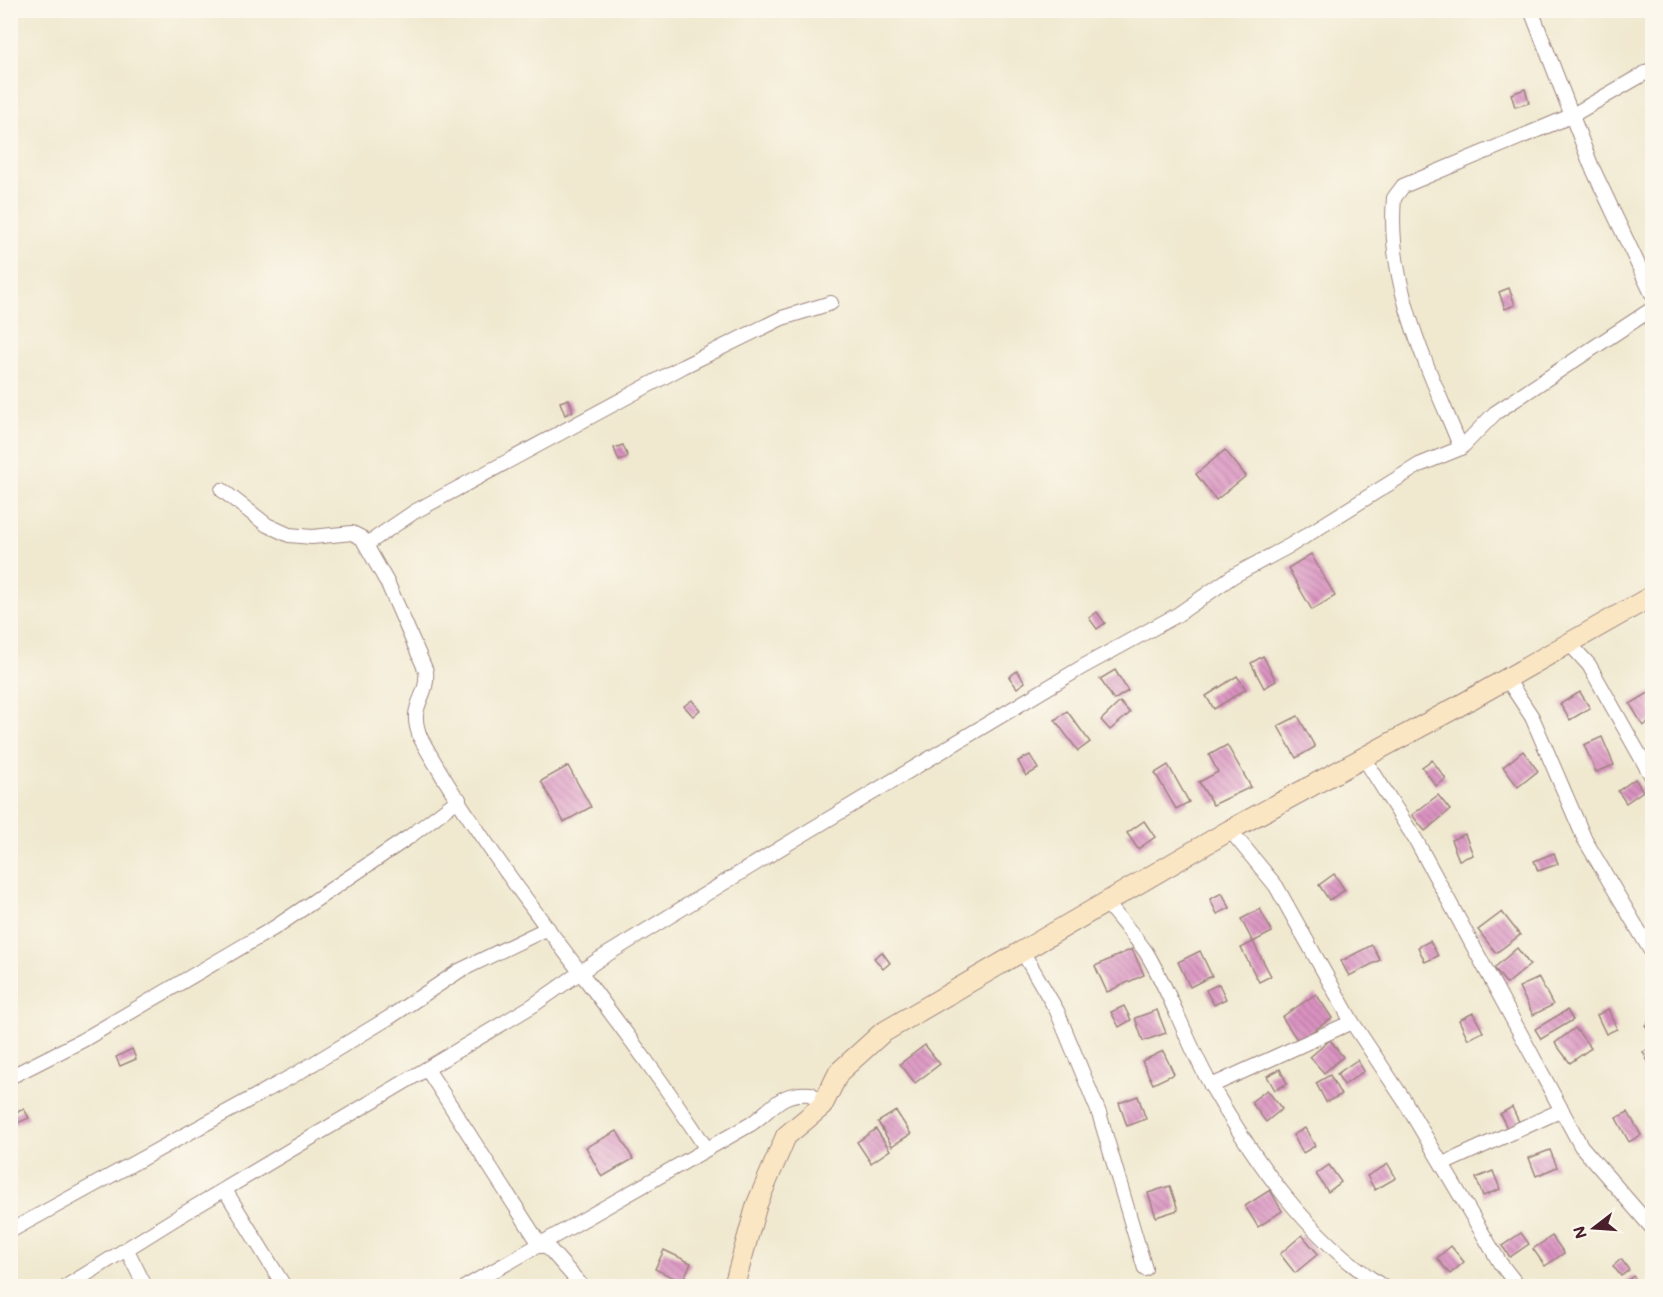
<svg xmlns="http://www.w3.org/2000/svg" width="1663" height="1297" font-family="Mali,sans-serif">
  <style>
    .building { fill: url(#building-back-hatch) }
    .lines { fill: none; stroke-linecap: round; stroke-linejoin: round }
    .street-casing { stroke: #9d847e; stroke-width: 16 }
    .secondary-casing { stroke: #9d847e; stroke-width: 22 }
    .street { stroke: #fff; stroke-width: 14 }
    .secondary { stroke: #fbe6c4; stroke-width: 20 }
  </style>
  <defs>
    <pattern id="building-back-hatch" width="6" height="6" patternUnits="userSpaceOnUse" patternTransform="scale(1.5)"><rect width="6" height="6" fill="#da92c1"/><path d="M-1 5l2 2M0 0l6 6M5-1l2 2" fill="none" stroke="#b3779d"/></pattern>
  </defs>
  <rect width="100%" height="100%" fill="#fbf7ec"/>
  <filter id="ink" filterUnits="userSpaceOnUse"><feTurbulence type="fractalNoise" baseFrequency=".0167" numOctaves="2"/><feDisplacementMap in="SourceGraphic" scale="12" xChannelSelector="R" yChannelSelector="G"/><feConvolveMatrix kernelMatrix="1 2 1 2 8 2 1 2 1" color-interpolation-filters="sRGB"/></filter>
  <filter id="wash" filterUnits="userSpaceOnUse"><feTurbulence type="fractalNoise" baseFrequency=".008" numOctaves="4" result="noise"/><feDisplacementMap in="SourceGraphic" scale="24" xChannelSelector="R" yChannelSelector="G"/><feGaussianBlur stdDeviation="1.35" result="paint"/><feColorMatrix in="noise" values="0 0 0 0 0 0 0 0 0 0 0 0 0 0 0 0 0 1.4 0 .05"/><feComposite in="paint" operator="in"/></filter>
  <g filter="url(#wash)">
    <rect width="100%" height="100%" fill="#f0e9d0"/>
    <g id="blocks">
      <!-- building -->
      <g class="building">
        <polygon points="1525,89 1529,103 1515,107 1511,94"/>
        <polygon points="1509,288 1515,305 1505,309 1499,292"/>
        <polygon points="569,399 573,411 565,415 560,402"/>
        <polygon points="623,445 628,457 619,461 614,448"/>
        <polygon points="1225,450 1246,476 1216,500 1196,474"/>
        <polygon points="1311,554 1335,596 1312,610 1288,568"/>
        <polygon points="1097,612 1105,623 1097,629 1089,618"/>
        <polygon points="1263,656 1276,681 1264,688 1251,663"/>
        <polygon points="1115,670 1128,691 1114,700 1100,679"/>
        <polygon points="1017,671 1025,682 1017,688 1009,677"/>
        <polygon points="1237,676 1246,689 1214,709 1206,696"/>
        <polygon points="1580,692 1590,708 1570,720 1560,704"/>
        <polygon points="1650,692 1652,720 1643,726 1630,704"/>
        <polygon points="692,700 700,710 693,716 684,706"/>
        <polygon points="1120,702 1130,713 1110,730 1101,720"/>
        <polygon points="1067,711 1090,742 1078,751 1055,720"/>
        <polygon points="1298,716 1315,747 1296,758 1278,726"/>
        <polygon points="1602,737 1614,765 1596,772 1584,745"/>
        <polygon points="1227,745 1251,787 1213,805 1199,782 1218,772 1209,755"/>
        <polygon points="1523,751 1538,771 1518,787 1503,767"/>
        <polygon points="1030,755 1038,769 1026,776 1018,761"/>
        <polygon points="1432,760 1446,779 1436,786 1422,767"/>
        <polygon points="1168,765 1189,802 1176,809 1155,773"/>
        <polygon points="568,766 591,807 564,822 541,781"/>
        <polygon points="1635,779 1643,791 1626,803 1618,791"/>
        <polygon points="1438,795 1450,810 1425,831 1412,815"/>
        <polygon points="1144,821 1155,837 1138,849 1127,833"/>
        <polygon points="1465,834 1473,855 1459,860 1451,840"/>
        <polygon points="1554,853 1558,864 1538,871 1534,861"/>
        <polygon points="1334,874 1345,890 1329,900 1319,885"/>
        <polygon points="1222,893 1230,908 1217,914 1210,899"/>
        <polygon points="1260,909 1272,932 1253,942 1241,919"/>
        <polygon points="1502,912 1520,935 1496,953 1478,930"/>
        <polygon points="1430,941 1438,956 1425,962 1418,947"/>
        <polygon points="1253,942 1271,976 1259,982 1241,948"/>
        <polygon points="1372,945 1380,960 1349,976 1341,961"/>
        <polygon points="1517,948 1530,965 1507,984 1494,968"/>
        <polygon points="1132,949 1144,975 1107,992 1095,966"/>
        <polygon points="1200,951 1212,976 1190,987 1178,962"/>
        <polygon points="882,952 890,963 883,969 874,958"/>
        <polygon points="1539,978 1553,1005 1533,1015 1519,987"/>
        <polygon points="1219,984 1226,999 1214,1005 1206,990"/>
        <polygon points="1316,994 1332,1018 1298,1041 1282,1017"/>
        <polygon points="1124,1006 1131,1020 1119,1027 1111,1012"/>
        <polygon points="1608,1009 1617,1029 1606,1034 1597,1015"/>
        <polygon points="1157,1010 1166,1033 1143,1041 1135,1018"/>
        <polygon points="1567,1010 1573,1020 1541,1039 1535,1029"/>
        <polygon points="1473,1013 1483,1032 1468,1039 1459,1020"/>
        <polygon points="1652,1020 1652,1036 1645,1025"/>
        <polygon points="1575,1028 1591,1048 1570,1063 1555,1043"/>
        <polygon points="1330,1040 1343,1057 1324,1073 1310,1057"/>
        <polygon points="925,1045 940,1064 915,1083 900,1064"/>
        <polygon points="1652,1047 1652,1069 1643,1052"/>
        <polygon points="132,1049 136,1059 120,1066 116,1057"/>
        <polygon points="1163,1051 1174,1074 1153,1084 1142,1061"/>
        <polygon points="1357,1060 1364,1071 1344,1085 1337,1074"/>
        <polygon points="1280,1069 1287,1084 1275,1090 1267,1076"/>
        <polygon points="1330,1075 1341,1095 1326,1102 1316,1083"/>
        <polygon points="1267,1090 1282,1109 1266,1122 1251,1102"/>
        <polygon points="1138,1096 1146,1119 1127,1126 1119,1103"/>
        <polygon points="1512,1107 1519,1122 1507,1128 1500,1114"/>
        <polygon points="24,1109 29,1118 13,1125 10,1115"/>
        <polygon points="896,1111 911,1134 892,1146 878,1122"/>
        <polygon points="1628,1112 1641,1135 1629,1142 1616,1118"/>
        <polygon points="1305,1128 1315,1146 1303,1153 1293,1135"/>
        <polygon points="876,1129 890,1150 871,1163 857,1142"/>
        <polygon points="617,1131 633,1159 602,1177 586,1147"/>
        <polygon points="1550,1150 1557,1167 1536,1176 1529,1158"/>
        <polygon points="1388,1164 1396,1178 1375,1190 1367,1176"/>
        <polygon points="1329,1165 1341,1182 1328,1192 1316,1174"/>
        <polygon points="1493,1171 1500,1189 1483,1196 1476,1178"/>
        <polygon points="1170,1186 1178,1210 1156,1217 1148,1193"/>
        <polygon points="1270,1190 1282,1211 1258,1227 1245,1206"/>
        <polygon points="1521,1233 1529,1244 1510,1257 1502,1246"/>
        <polygon points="1302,1235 1318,1254 1295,1273 1280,1254"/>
        <polygon points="1552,1236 1564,1253 1545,1266 1533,1249"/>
        <polygon points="1451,1246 1464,1262 1450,1274 1437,1258"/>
        <polygon points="664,1250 691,1263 682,1282 655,1269"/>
        <polygon points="1621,1259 1629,1270 1621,1276 1613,1266"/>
        <polygon points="1633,1276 1642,1286 1630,1286 1626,1282"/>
      </g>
    </g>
  </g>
  <g filter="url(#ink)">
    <use href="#blocks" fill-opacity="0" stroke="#9d847e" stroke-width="1.5"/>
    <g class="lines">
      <defs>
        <g id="street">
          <polyline points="1531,10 1591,165 1652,294"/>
          <path d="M1461 448C1429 369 1386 286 1394 198L1403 186 1571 116 1652 69"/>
          <path d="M222 490 267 525 289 535 312 537 352 533 362 538 388 584 426 671C429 700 406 704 421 739 502 884 616 1008 706 1148"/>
          <polyline points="367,544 414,512 684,366 782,318 831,303"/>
          <polyline points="1569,643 1589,665 1652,777"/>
          <polyline points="1507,679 1532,717 1585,840 1652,953"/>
          <polyline points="1364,758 1417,842 1581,1146 1652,1228"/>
          <polyline points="1230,830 1276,886 1352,1022 1404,1100 1500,1263 1518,1286"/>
          <path d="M1106 902C1119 919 1134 935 1146 952 1172 995 1187 1044 1212 1087 1257 1164 1307 1237 1382 1286"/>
          <polyline points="1022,951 1057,1011 1099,1113 1145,1269"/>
          <polyline points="427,1069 541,1246 546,1245 582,1286"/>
          <polyline points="10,1077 83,1040 274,928 409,837 459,799"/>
          <polyline points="1211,1086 1352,1022"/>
          <polyline points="1443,1164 1562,1110"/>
          <polyline points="225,1190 284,1286"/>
          <polyline points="10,1231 296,1074 390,1017 459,971 548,928"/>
          <polyline points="127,1250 145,1286"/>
          <polyline points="67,1286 173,1220 532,1006 598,960 797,838 1084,666 1177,615 1233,576 1291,545 1419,465 1461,448 1495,413 1652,309"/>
          <path d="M467 1286 751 1124C774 1108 780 1091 811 1094L822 1106"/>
        </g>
        <polyline id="secondary" points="734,1286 757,1204 786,1136 822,1106 839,1072 882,1033 1230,830 1457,707 1652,596"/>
      </defs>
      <!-- street casing -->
      <use href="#street" class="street-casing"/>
      <!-- secondary casing -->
      <use href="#secondary" class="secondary-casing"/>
      <!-- street -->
      <use href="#street" class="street"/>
      <!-- secondary -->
      <use href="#secondary" class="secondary"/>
    </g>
  </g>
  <!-- margin -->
  <rect width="1663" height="1297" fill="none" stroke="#fbf7ec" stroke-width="36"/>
  <!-- north arrow -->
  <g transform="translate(1594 1228) rotate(253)" stroke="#fbf7ec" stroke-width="4.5" paint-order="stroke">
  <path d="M0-4.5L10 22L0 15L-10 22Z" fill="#4a1f2b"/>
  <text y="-9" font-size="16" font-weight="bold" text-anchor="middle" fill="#4a1f2b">N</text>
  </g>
</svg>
